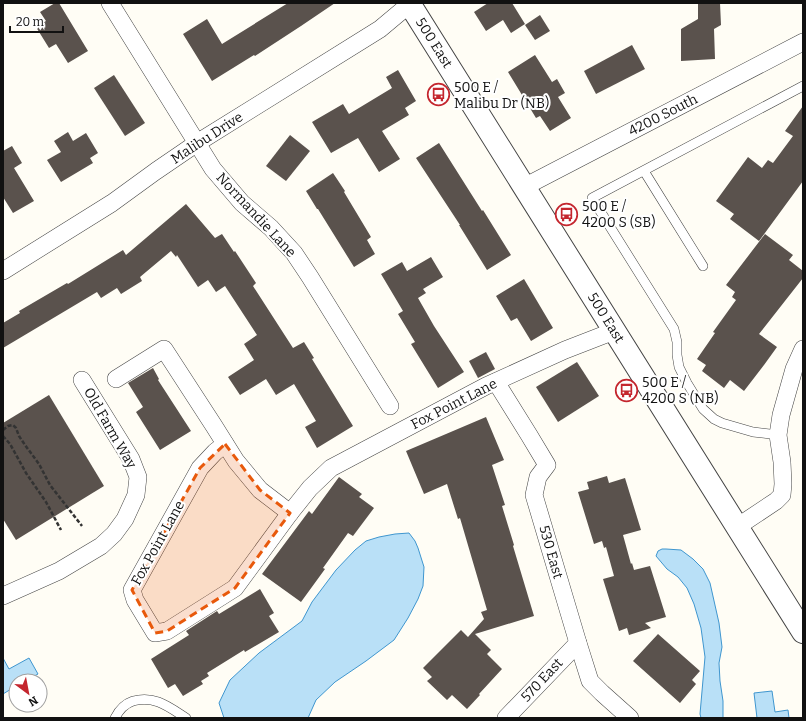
<svg xmlns="http://www.w3.org/2000/svg" width="806" height="721" font-family="Bitter,serif">
  <style>
    .water { fill: #b9e0f7; stroke: #3f96cf }
    .building { fill: #5a524d }
    .lines { fill: none; stroke-linecap: round; stroke-linejoin: round }
    .service-casing { stroke: #444; stroke-width: 10 }
    .minor-casing { stroke: #444; stroke-width: 18 }
    .tertiary-casing { stroke: #444; stroke-width: 24 }
    .path { stroke: #333; stroke-width: 2.5; stroke-dasharray: 4 2; stroke-linecap: butt }
    .service { stroke: #fff; stroke-width: 9 }
    .minor { stroke: #fff; stroke-width: 17 }
    .tertiary { stroke: #fff; stroke-width: 22 }
    .marked { fill: #e8590c; fill-opacity: 0.2; stroke: #e8590c; stroke-width: 3; stroke-dasharray: 8 5; stroke-linejoin: round }
    .labels { text-anchor: middle; dominant-baseline: central; stroke-width: 4; stroke-linejoin: round; paint-order: stroke }
    .street-label { font-size: 14px; fill: #111; stroke: #fff }
    .poi-label { font-size: 14px; fill: #111; stroke: #fff; text-anchor: start }
  </style>
  <rect width="100%" height="100%" fill="#fffdf5"/>
  <!-- water -->
  <g class="water">
    <polygon points="409,533 415,541 418,548 424,567 423,586 418,599 408,618 394,640 366,661 335,682 316,700 308,718 224,718 219,703 230,680 259,653 302,621 312,602 336,570 355,550 366,541 379,537 395,534"/>
    <polygon points="662,549 666,549 681,550 693,559 703,569 710,583 719,623 722,647 719,663 720,681 723,701 723,718 701,718 700,714 705,657 701,628 694,604 687,588 678,577 667,569 656,556 658,551"/>
    <polygon points="3,658 9,669 29,658 38,674 25,681 16,681 16,686 3,694"/>
    <polygon points="772,691 775,712 788,710 789,718 757,718 754,693"/>
  </g>
  <!-- building -->
  <g class="building">
    <polygon points="55,3 59,3 88,51 68,63 56,44 49,48 36,27 46,21 40,12"/>
    <polygon points="288,3 335,3 301,26 255,56 254,55 212,81 183,34 207,19 222,44"/>
    <polygon points="488,3 512,3 525,24 511,33 503,20 486,31 474,12"/>
    <polygon points="698,3 720,3 721,25 714,29 715,59 681,61 681,29 698,19"/>
    <polygon points="540,15 550,31 535,40 525,25"/>
    <polygon points="632,45 645,69 596,94 584,71"/>
    <polygon points="535,55 552,82 557,79 565,93 558,97 571,118 550,131 540,116 536,118 508,72"/>
    <polygon points="398,70 416,101 405,108 409,115 382,131 400,159 379,172 358,138 331,153 312,122 343,104 349,114 392,88 386,77"/>
    <polygon points="114,75 145,123 125,136 94,88"/>
    <polygon points="803,106 803,181 759,241 730,219 734,214 716,201 748,157 762,168 768,160 773,163 793,136 785,131"/>
    <polygon points="68,132 73,141 86,133 98,153 90,158 93,163 61,182 47,160 61,152 54,141"/>
    <polygon points="290,135 310,151 286,181 266,166"/>
    <polygon points="439,143 482,211 483,210 511,255 487,270 459,225 460,225 416,158"/>
    <polygon points="12,146 22,163 14,168 34,201 13,213 3,197 3,151"/>
    <polygon points="333,173 345,191 344,192 371,237 367,240 375,254 354,267 318,209 317,209 306,191"/>
    <polygon points="186,204 215,238 222,234 234,252 235,251 256,283 253,286 293,348 304,342 314,358 312,359 353,426 317,448 305,427 316,421 294,384 276,395 266,379 240,395 228,377 254,360 244,344 257,335 225,286 216,292 208,280 198,287 177,255 176,257 171,251 140,277 142,281 121,294 117,288 101,298 97,292 3,348 3,323 20,313 19,311 67,283 68,284 123,250 126,255"/>
    <polygon points="765,234 793,255 789,260 803,271 803,278 759,334 777,347 764,365 744,391 730,380 724,388 702,371 706,365 697,359 715,333 713,332 736,300 732,297 735,292 726,285"/>
    <polygon points="431,257 443,277 423,289 426,293 418,298 434,326 464,372 438,388 411,344 415,342 398,314 403,311 381,274 402,262 407,271"/>
    <polygon points="524,279 553,328 531,341 517,318 511,321 496,296"/>
    <polygon points="486,352 495,369 478,378 469,361"/>
    <polygon points="577,362 599,396 558,422 536,387"/>
    <polygon points="153,368 159,379 158,380 191,431 160,450 136,412 143,407 128,383"/>
    <polygon points="49,395 104,486 16,540 3,519 3,423"/>
    <polygon points="486,417 504,460 492,465 505,505 502,506 514,545 513,546 534,616 475,634 491,650 487,654 502,669 479,694 480,695 467,709 452,695 447,700 427,681 432,677 423,668 461,630 468,637 484,619 481,612 487,610 460,518 458,519 447,484 424,494 406,451"/>
    <polygon points="607,476 609,483 625,478 641,530 623,535 631,564 632,563 634,570 650,566 666,617 645,623 651,628 629,635 627,628 619,631 603,579 614,576 606,547 604,548 602,541 594,544 578,492 589,489 587,482"/>
    <polygon points="339,477 362,494 359,497 374,508 353,536 348,533 323,568 325,569 301,602 262,574 309,511 312,514"/>
    <polygon points="260,589 274,613 269,616 279,632 245,652 244,650 207,673 209,676 201,681 203,684 183,696 175,684 168,688 151,659 189,635 186,631 217,611 219,614"/>
    <polygon points="658,634 700,671 692,680 696,684 680,703 633,661"/>
  </g>
  <g class="lines">
    <defs>
      <g id="service">
        <polyline points="644,171 703,266"/>
        <polyline points="778,435 753,432 722,423 714,419 703,409 687,383 679,367 677,355 677,342 674,329 592,198 803,86"/>
        <path d="M115 718C119 710 124 704 133 701 155 695 169 707 186 718"/>
      </g>
      <g id="minor">
        <polyline points="110,3 213,169 242,203 271,228 294,253 310,277 390,406"/>
        <polyline points="524,187 803,42"/>
        <polyline points="3,271 112,203 156,171 197,143 380,29 411,3"/>
        <polyline points="116,379 164,349 214,426 236,461 260,490 290,513"/>
        <polyline points="496,382 529,435 547,465 538,477 534,495 578,643 590,681 602,693 630,718"/>
        <polyline points="225,444 215,452 200,468 132,590 135,600 155,633 167,631 235,588 290,513 310,488 331,468 486,386 565,350 614,331"/>
        <polyline points="737,527 776,501 782,495 783,484 782,462 778,435 781,415 794,369 803,349"/>
        <polyline points="3,596 59,571 101,546 114,534 125,519 136,495 138,477 131,459 82,380"/>
        <polyline points="506,718 578,643"/>
      </g>
      <polyline id="tertiary" points="409,3 803,632"/>
    </defs>
    <!-- service casing -->
    <use href="#service" class="service-casing"/>
    <!-- minor casing -->
    <use href="#minor" class="minor-casing"/>
    <!-- tertiary casing -->
    <use href="#tertiary" class="tertiary-casing"/>
    <!-- path -->
    <g class="path">
      <polyline points="3,430 8,426 13,425 16,428 19,436 25,445 39,464 50,485 82,526"/>
      <polyline points="3,436 10,444 15,453 26,473 46,502 61,530"/>
    </g>
    <!-- service -->
    <use href="#service" class="service"/>
    <!-- minor -->
    <use href="#minor" class="minor"/>
    <!-- tertiary -->
    <use href="#tertiary" class="tertiary"/>
  </g>
  <!-- marked area -->
  <path class="marked" d="M225 444 260 490 290 513 235 588 167 631 155 633 132 590 200 468Z"/>
  <!-- icons -->
  <defs>
    <symbol id="bus-ring" viewBox="-11 -11 22 22"><circle r="9.5" fill="#fff" stroke="#c4262e" stroke-width="1.5"/><path d="M-5-6H5V4H4V6H2V4H-2V6H-4V4H-5ZM-3.5-4V0h7V-4ZM-3.5 1.2v1.5H-2V1.2ZM2 1.2v1.5H3.5V1.2Z" fill="#c4262e"/></symbol>
  </defs>
  <g fill-rule="evenodd">
    <use href="#bus-ring" x="426" y="82" width="25" height="25"/>
    <use href="#bus-ring" x="554" y="202" width="25" height="25"/>
    <use href="#bus-ring" x="614" y="378" width="25" height="25"/>
  </g>
  <g class="labels">
    <!-- street labels -->
    <g class="street-label">
      <text transform="translate(434 43) rotate(58)">500 East</text>
      <text transform="translate(663 115) rotate(-27)">4200 South</text>
      <text transform="translate(207 138) rotate(-33)">Malibu Drive</text>
      <text transform="translate(256 215) rotate(47)">Normandie Lane</text>
      <text transform="translate(606 318) rotate(58)">500 East</text>
      <text transform="translate(454 404) rotate(-27)">Fox Point Lane</text>
      <text transform="translate(110 428) rotate(60)">Old Farm Way</text>
      <text transform="translate(158 543) rotate(-61)">Fox Point Lane</text>
      <text transform="translate(551 552) rotate(74)">530 East</text>
      <text transform="translate(542 680) rotate(-47)">570 East</text>
    </g>
    <!-- poi labels -->
    <g class="poi-label">
      <text x="454" y="87">500 E /<tspan x="454" dy="16">Malibu Dr (NB)</tspan></text>
      <text x="582" y="206">500 E /<tspan x="582" dy="16">4200 S (SB)</tspan></text>
      <text x="642" y="382">500 E /<tspan x="642" dy="16">4200 S (NB)</tspan></text>
    </g>
  </g>
  <!-- border -->
  <rect width="806" height="721" fill="none" stroke="#111111" stroke-width="8"/>
  <!-- north arrow -->
  <g transform="translate(28 693) rotate(148)"><circle r="19" fill="#ffffff" stroke="#a0a0a0"/>
  <path d="M0-3L7 15L0 10L-7 15Z" fill="#c4262e"/>
  <text y="-6" font-size="11" font-weight="bold" text-anchor="middle" fill="#111111">N</text>
  </g>
  <!-- scale -->
  <path d="M10 26v6h53v-6" fill="none" stroke="#111111" stroke-width="2"/>
  <text x="16" y="26" font-size="12" fill="#111111" stroke="#ffffff" stroke-width="3" paint-order="stroke">20 m</text>
</svg>
